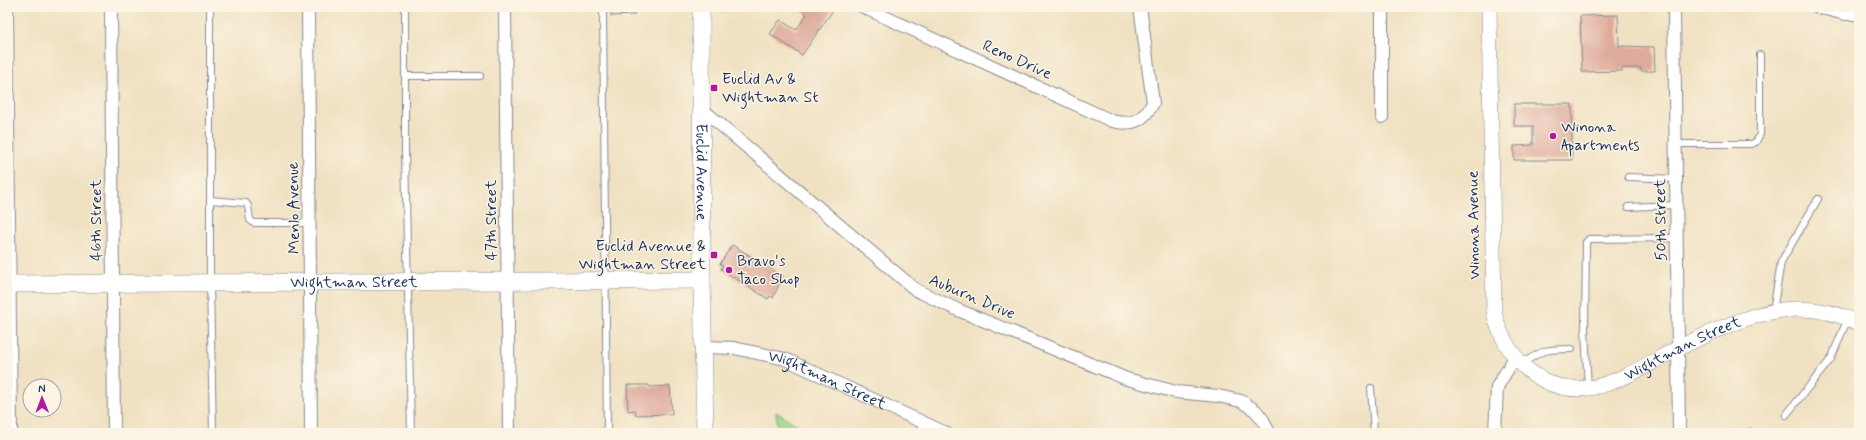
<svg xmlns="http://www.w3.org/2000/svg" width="1866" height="440" font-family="Mynerve,sans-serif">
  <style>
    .green { fill: #99d589; stroke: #5a8274 }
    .building { fill: #deab9c }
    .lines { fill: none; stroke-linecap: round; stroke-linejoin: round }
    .service-casing { stroke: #868890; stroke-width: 8 }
    .minor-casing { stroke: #868890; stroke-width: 14 }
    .tertiary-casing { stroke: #868890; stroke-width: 16 }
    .secondary-casing { stroke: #868890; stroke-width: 18 }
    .service { stroke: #fff; stroke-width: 6 }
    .minor { stroke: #fff; stroke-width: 12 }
    .tertiary { stroke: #fff; stroke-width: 15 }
    .secondary { stroke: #fff; stroke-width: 17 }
    .poi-dot { fill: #b5179e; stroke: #fcf5e5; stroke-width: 1.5 }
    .labels { text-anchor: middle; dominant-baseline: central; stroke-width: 3; stroke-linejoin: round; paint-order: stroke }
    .street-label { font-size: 16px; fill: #1b2f5e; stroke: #fcf5e5 }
    .poi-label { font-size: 16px; fill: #1b2f5e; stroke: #fcf5e5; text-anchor: start }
  </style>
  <rect width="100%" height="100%" fill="#fcf5e5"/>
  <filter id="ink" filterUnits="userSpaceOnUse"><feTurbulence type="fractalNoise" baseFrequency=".025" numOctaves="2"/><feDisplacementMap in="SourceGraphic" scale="8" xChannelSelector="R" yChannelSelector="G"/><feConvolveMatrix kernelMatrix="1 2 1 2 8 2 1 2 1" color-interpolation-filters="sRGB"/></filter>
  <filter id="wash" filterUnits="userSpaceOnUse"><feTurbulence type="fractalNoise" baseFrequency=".012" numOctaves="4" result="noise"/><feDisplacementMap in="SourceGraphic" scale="16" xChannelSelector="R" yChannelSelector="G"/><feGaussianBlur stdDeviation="0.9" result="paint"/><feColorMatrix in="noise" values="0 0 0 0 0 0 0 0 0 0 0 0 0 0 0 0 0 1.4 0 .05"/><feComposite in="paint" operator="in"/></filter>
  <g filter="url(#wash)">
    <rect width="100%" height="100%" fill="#f0e1c2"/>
    <!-- green -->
    <polygon class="green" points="776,412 811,433 778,433"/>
    <g id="blocks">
      <!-- building -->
      <g class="building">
        <polygon points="611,7 634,7 634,15 611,16"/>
        <polygon points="719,7 748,7 748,10 719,11"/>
        <polygon points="796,7 829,7 833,10 802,55 770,34 780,20 796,30 807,14"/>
        <rect x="1581" y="7" width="66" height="2"/>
        <polygon points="1618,15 1619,46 1654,47 1655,71 1641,71 1641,68 1622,68 1622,71 1582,72 1580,16"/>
        <polygon points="1514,104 1572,104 1572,160 1514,160 1514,146 1533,145 1533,126 1514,126"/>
        <polygon points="732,245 783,276 773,298 770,296 768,299 721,269 723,266 720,264"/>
        <polygon points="627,385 649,385 649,387 670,386 672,414 636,415 635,410 628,411"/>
      </g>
    </g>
  </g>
  <g filter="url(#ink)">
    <use href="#blocks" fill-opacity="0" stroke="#868890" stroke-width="1"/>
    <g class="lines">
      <defs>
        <g id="service">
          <polyline points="10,7 14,433"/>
          <polyline points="210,7 210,283 213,433"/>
          <polyline points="405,7 405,150 411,433"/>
          <polyline points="603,7 607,433"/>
          <polyline points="405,76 480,76"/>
          <polyline points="1676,144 1751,144 1756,142 1760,134 1760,55"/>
          <polyline points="1628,177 1676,179"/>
          <polyline points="210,200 246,203 248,206 250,220 254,223 310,223"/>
          <polyline points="1628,207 1676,205"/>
          <polyline points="1773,311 1781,262 1818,199"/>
          <path d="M1523 363C1544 349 1547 349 1572 349"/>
          <polyline points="1371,388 1374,433"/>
          <polyline points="1588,389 1585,329 1586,242 1589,239 1677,238"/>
          <polyline points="1786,415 1831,359 1848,318"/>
          <polyline points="1749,433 1750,432"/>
        </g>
        <g id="minor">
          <polyline points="111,7 114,433"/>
          <polyline points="308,7 311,433"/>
          <polyline points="505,7 509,433"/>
          <path d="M863 7 1112 121C1133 126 1143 121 1153 103L1140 7"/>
          <polyline points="1382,7 1382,117"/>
          <polyline points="1674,7 1679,433"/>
          <polyline points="1818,7 1845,14 1859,14"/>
          <polyline points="702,109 916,290 958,310 1127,379 1176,392 1218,396 1241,401 1256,411 1263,420 1269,433"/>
          <path id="s1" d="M704 347 734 348 785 359 946 433"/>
          <polyline points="1495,433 1497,387 1515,357"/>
        </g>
        <g id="tertiary">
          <path id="s2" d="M1489 7 1494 312C1499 334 1509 353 1527 369 1580 413 1627 374 1677 349 1702 336 1731 323 1758 315 1792 305 1827 308 1859 323"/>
        </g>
        <g id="secondary">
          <path id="s3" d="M701 7 702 280 705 433"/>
          <path id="s4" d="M7 284 702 280"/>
        </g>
      </defs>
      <!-- service casing -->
      <use href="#service" class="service-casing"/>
      <!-- minor casing -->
      <use href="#minor" class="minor-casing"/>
      <!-- tertiary casing -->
      <use href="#tertiary" class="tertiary-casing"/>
      <!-- secondary casing -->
      <use href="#secondary" class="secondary-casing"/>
      <!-- service -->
      <use href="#service" class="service"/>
      <!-- minor -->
      <use href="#minor" class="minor"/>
      <!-- tertiary -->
      <use href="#tertiary" class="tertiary"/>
      <!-- secondary -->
      <use href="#secondary" class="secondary"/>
    </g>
  </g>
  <!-- markers -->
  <g class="poi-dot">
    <rect x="710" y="84" width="8" height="8" rx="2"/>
    <circle cx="1553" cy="136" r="4"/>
    <rect x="710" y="251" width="8" height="8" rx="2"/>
    <circle cx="729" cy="270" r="4"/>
  </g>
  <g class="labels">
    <!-- street labels -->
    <g class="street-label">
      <text transform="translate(1017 60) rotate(24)">Reno Drive</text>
      <text stroke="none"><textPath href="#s3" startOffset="165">Euclid Avenue</textPath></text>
      <text transform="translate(294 208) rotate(-91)">Menlo Avenue</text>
      <text transform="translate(96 220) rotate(-90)">46th Street</text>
      <text transform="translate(491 220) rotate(-90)">47th Street</text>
      <text transform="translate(1661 220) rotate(-91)">50th Street</text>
      <text transform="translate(1474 225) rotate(-91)">Winona Avenue</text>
      <text stroke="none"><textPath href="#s4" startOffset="347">Wightman Street</textPath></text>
      <text transform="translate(972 297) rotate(23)">Auburn Drive</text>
      <text stroke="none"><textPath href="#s2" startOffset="541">Wightman Street</textPath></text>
      <text stroke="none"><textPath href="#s1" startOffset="129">Wightman Street</textPath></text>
    </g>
    <!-- poi labels -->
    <g class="poi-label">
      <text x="722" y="79">Euclid Av &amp;<tspan x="722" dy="18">Wightman St</tspan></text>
      <text x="1561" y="127">Winona<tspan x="1561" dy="18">Apartments</tspan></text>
      <text x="706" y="246" text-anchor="end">Euclid Avenue &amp;<tspan x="706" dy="18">Wightman Street</tspan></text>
      <text x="737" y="261">Bravo's<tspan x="737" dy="18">Taco Shop</tspan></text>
    </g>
  </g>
  <!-- margin -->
  <rect width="1866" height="440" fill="none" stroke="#fcf5e5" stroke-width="24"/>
  <!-- north arrow -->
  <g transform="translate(42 398) rotate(359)"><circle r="19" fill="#fcf5e5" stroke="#a2a6af"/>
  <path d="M0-3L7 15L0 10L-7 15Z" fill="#b5179e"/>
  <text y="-6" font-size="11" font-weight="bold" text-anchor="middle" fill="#1b2f5e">N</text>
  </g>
</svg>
